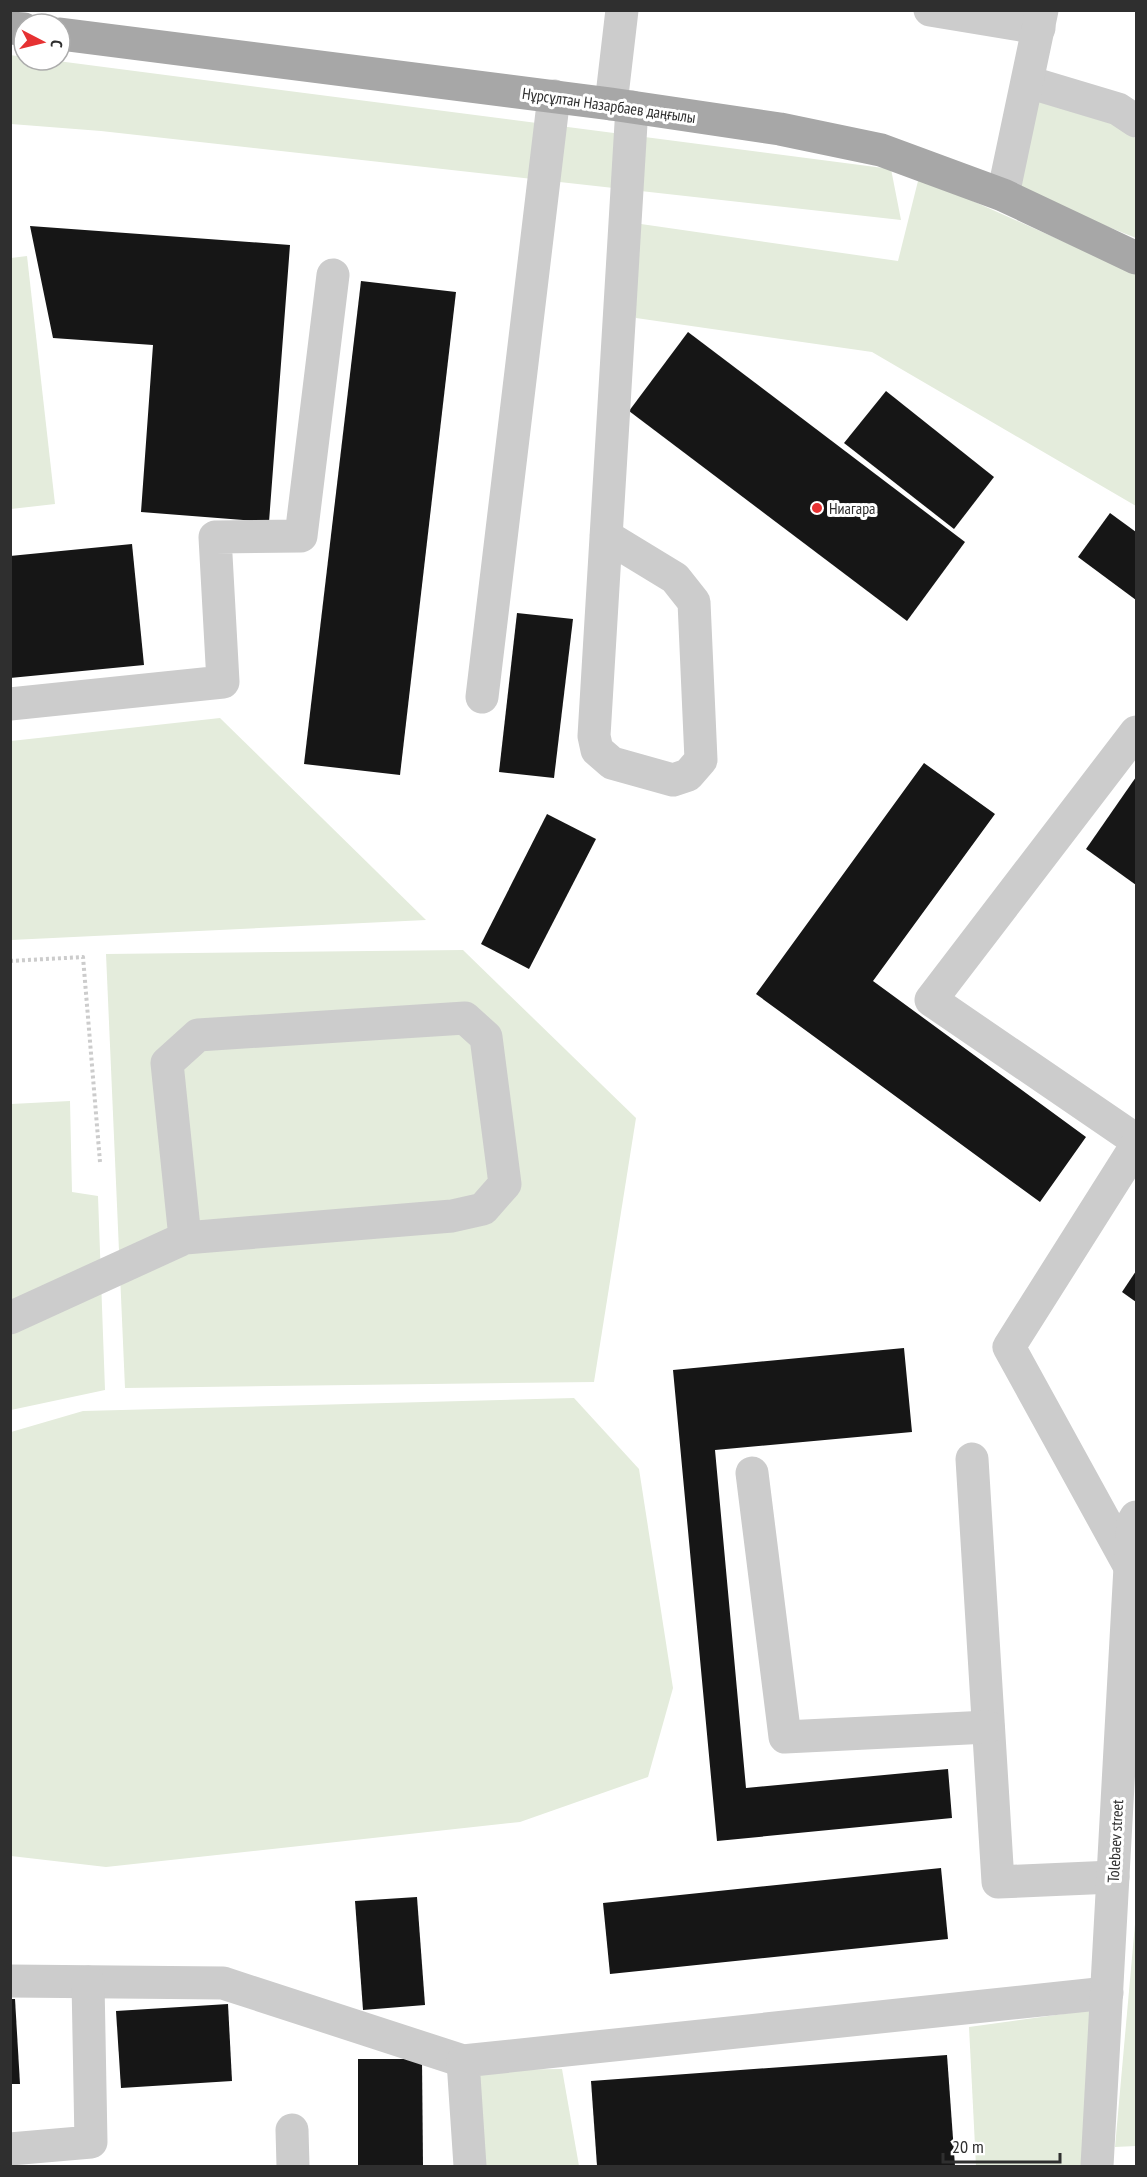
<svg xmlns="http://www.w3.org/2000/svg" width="1147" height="2177" font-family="'PT Sans Narrow',sans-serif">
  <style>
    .green { fill: #e4ecdc }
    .building { fill: #161616 }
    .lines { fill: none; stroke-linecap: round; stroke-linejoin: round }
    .path { stroke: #ccc; stroke-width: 4; stroke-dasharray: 3 3; stroke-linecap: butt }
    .minor { stroke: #ccc; stroke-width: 33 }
    .major { stroke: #a7a7a7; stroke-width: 33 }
    .poi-dot { fill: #e63132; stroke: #fff; stroke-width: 2 }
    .labels { text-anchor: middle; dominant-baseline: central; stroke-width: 6; stroke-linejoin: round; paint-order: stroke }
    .street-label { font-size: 16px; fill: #2f2f2f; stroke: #fff }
    .poi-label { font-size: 16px; fill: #2f2f2f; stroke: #fff; text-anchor: start }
  </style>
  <rect width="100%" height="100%" fill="#fff"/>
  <!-- green -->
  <g class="green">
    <polygon points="10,55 24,57 24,60 50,60 891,169 901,220 101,131 11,124"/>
    <polygon points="1040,95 1109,119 1136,139 1136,238 1016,190"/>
    <polygon points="919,177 1136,274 1136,506 872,352 636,318 634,223 898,261"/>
    <polygon points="27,256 55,504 11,509 11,258"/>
    <polygon points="220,718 426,920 11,940 11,741"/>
    <polygon points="463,950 636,1118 594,1382 125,1388 106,954"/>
    <polygon points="70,1101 72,1192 98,1196 105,1390 11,1410 11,1104"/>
    <polygon points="574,1398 639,1469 673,1688 648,1777 520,1822 106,1867 11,1856 11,1432 83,1411"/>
    <polygon points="1136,1913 1136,2146 1115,2147"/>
    <polygon points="1092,2010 1082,2166 976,2166 969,2027"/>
    <polygon points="562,2069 579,2166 485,2166 479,2070"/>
  </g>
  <!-- building -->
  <g class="building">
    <polygon points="30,226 290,245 269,522 141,512 153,345 53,338"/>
    <polygon points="361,281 456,292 400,775 304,764"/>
    <polygon points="688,332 965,542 907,621 629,411"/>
    <polygon points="886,391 994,477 954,529 844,443"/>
    <polygon points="1110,513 1136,532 1136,600 1078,557"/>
    <polygon points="132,544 144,665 10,678 10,556"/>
    <polygon points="517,613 573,619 554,778 499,772"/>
    <polygon points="924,763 995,814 873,981 1086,1137 1040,1202 756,994"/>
    <polygon points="1136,777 1136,885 1086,849"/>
    <polygon points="547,814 596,839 529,969 481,944"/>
    <polygon points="1136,1271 1136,1302 1122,1292"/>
    <polygon points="904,1348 912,1432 715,1450 746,1788 948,1769 952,1818 717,1841 673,1370"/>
    <polygon points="941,1868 948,1939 610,1974 603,1903"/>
    <polygon points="417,1897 425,2005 363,2010 355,1901"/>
    <polygon points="10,1999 15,1999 20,2084 10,2084"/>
    <polygon points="228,2004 232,2081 121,2088 116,2011"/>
    <polygon points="947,2055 955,2166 597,2166 591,2081"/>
    <polygon points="358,2059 422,2059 423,2166 358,2166"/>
  </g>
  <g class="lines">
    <!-- path -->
    <polyline class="path" points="10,961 83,957 100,1162"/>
    <!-- minor -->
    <g class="minor">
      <polyline points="930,10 1039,28"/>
      <polyline points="1028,82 1118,109 1136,121"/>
      <polyline points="611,104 622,10"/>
      <polyline points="1003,195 1042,10"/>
      <polyline points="606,536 675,578 694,602 701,760 688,775 673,780 612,763 597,750 594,736 632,107"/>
      <polyline points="482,697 554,96"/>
      <polyline points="10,704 223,682 215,537 301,536 333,275"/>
      <polyline points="1136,732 931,1000 1136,1140"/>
      <polyline points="10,1318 185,1238 452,1216 483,1209 505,1184 486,1037 465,1018 198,1035 167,1063 185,1238"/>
      <polyline points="972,1459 998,1882 1113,1877"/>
      <polyline points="752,1473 785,1737 988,1727"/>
      <polyline points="1130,1567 1009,1347 1136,1146"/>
      <polyline points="10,1981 223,1983 463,2061"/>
      <polyline points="292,2130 293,2166"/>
      <polyline points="10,2149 91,2142 88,1982"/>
      <polyline points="470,2166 463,2061 1107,1993"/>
      <polyline points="1097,2166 1130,1567 1133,1522 1136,1517"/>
    </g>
    <!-- major -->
    <g class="major">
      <polyline points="10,28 24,29"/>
      <polyline points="60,34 611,104 780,129 881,150 1003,195 1136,258"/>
    </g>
  </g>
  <!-- markers -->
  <circle class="poi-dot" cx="817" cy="508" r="6"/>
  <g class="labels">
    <!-- street labels -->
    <g class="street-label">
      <text transform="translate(609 105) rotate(8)">Нұрсұлтан Назарбаев даңғылы</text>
      <text transform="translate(1115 1841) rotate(-87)">Tolebaev street</text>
    </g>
    <!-- poi labels -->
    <g class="poi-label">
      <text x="829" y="508">Ниагара</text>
    </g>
  </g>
  <!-- border -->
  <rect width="1147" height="2177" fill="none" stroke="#2f2f2f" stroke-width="24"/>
  <!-- north arrow -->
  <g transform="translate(42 42) rotate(97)"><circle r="28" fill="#ffffff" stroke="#acacac" stroke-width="1.5"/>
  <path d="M0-4.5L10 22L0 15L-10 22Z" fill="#e63132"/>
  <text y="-9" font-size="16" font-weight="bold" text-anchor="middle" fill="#2f2f2f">С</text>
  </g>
  <!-- scale -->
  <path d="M943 2153v9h117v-9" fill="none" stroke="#2f2f2f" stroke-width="3"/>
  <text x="952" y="2153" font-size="18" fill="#2f2f2f" stroke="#ffffff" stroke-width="4.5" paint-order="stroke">20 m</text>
</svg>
